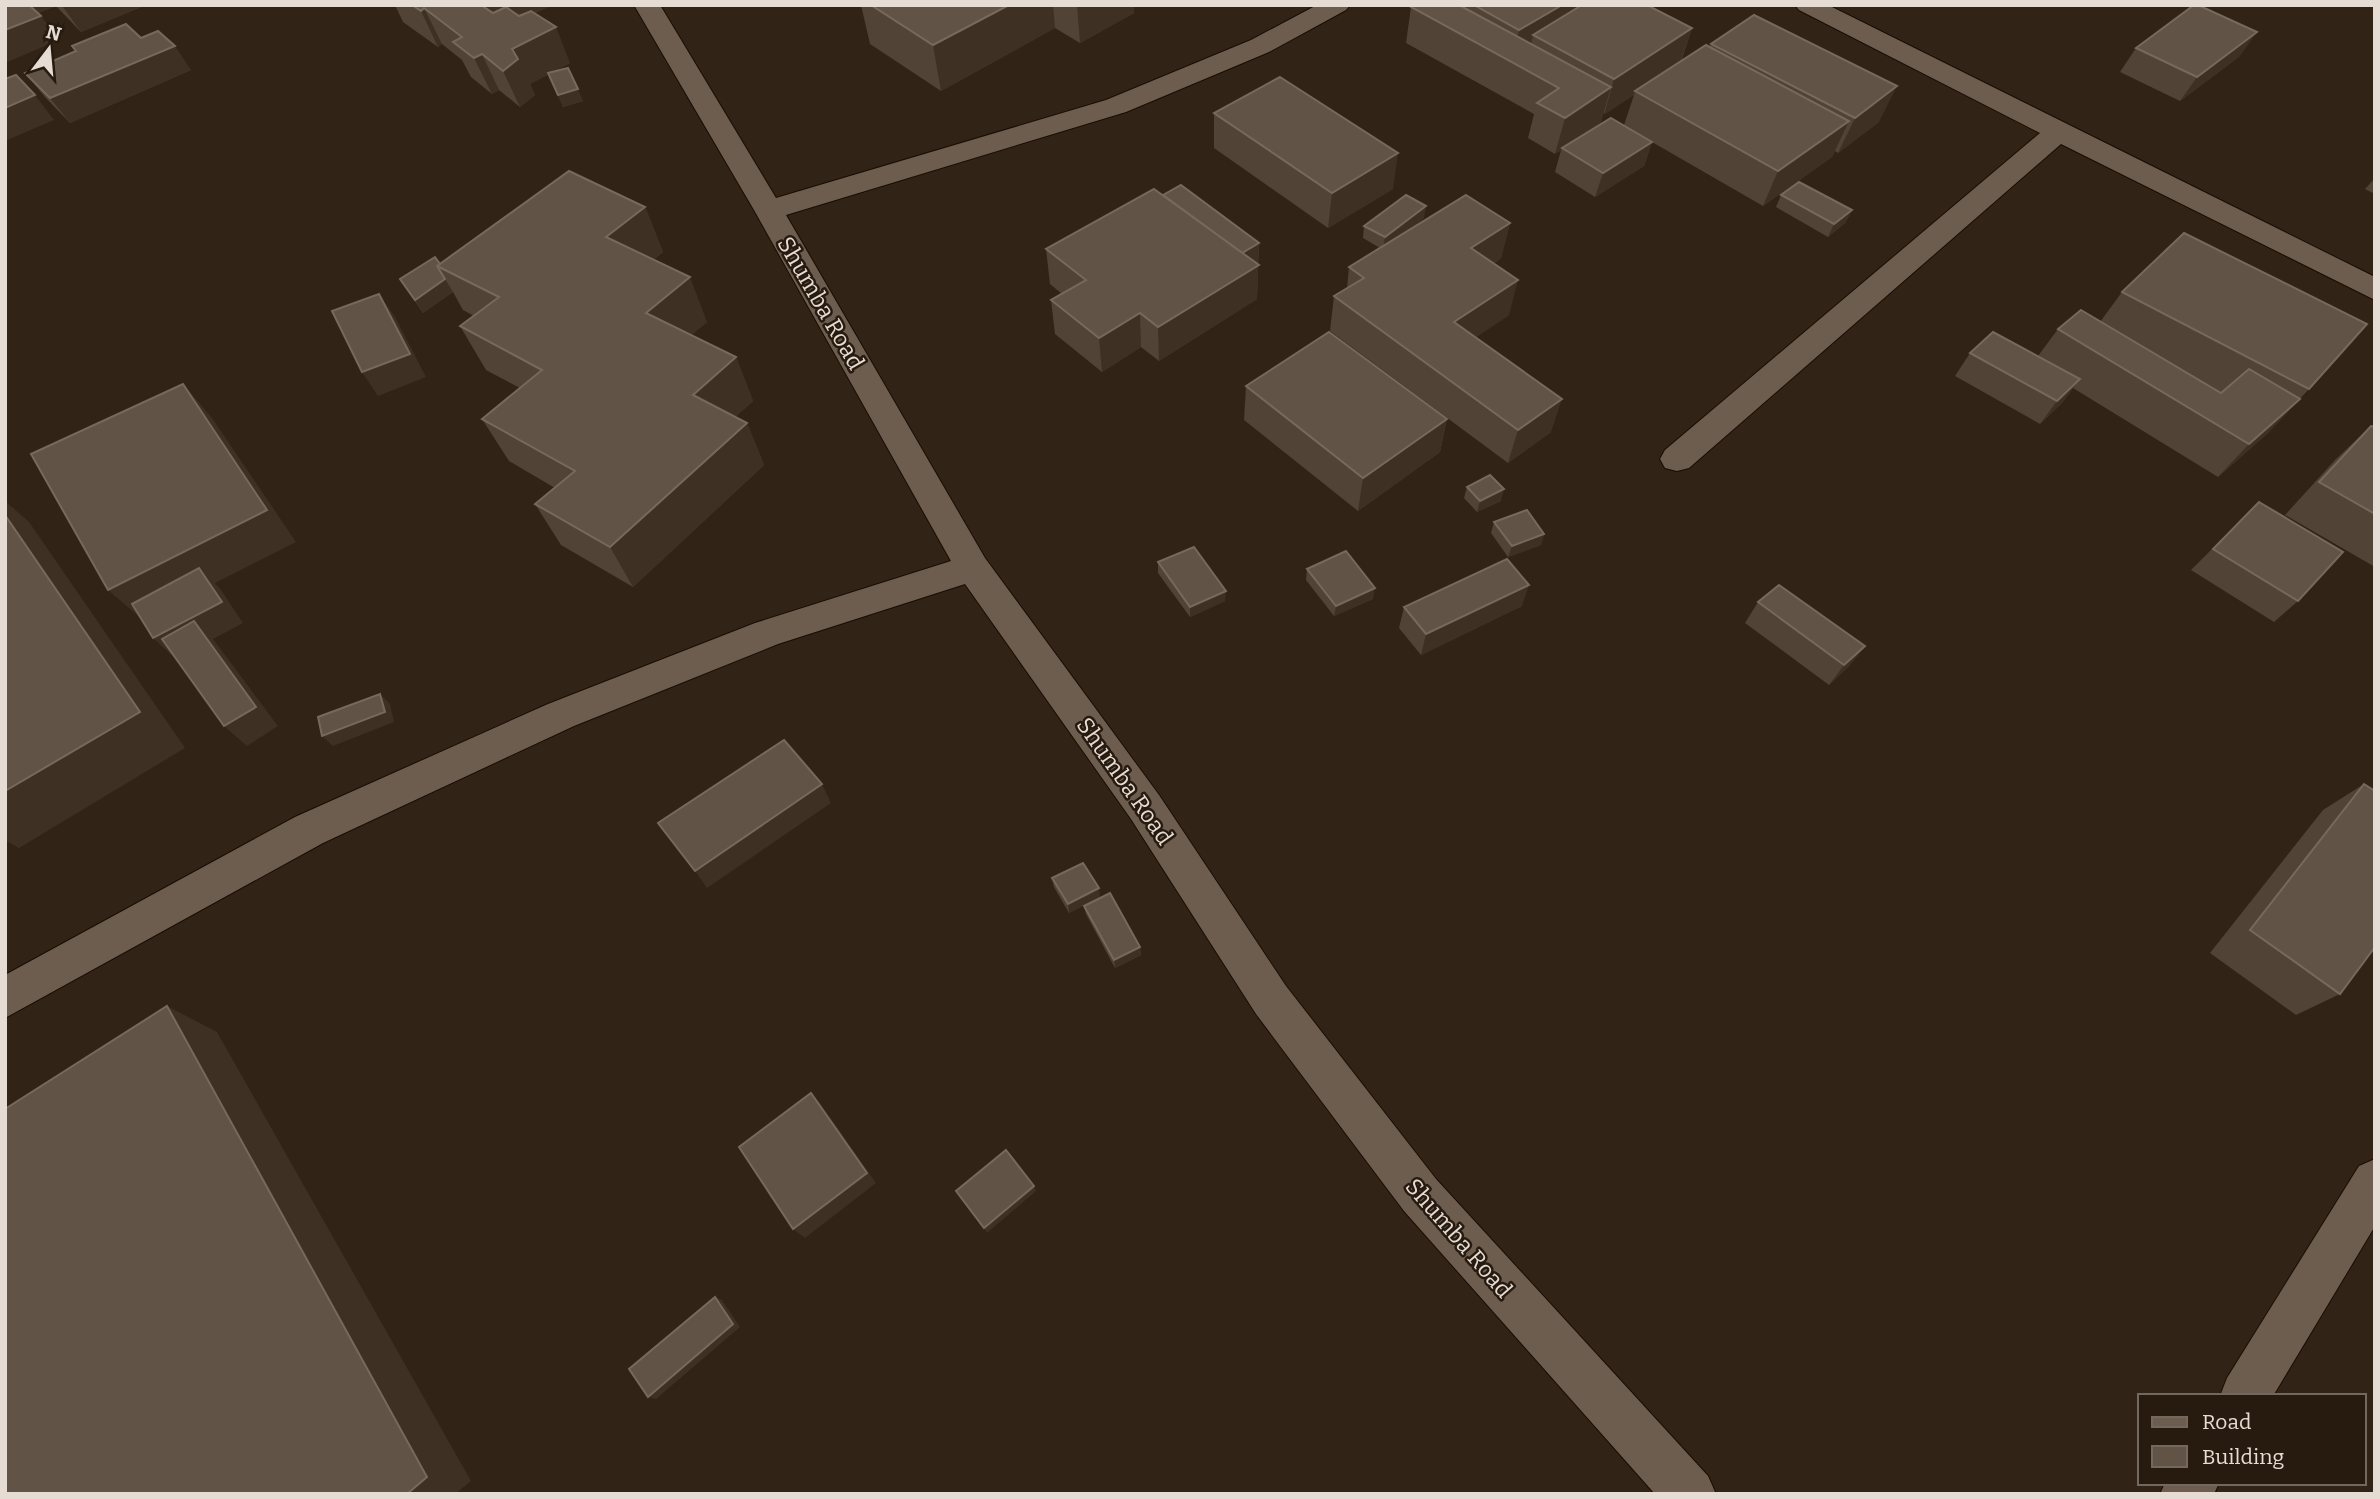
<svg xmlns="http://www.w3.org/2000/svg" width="2380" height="1499" font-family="Bitter,serif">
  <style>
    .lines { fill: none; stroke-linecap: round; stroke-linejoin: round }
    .minor-casing { stroke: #190d03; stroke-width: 2 }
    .minor { fill: #6d5d4f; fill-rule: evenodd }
    .wall { fill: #514336; fill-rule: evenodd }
    .shaded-wall { fill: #3e3022 }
    .building { fill: #615447; stroke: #76695d; stroke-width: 2 }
    .labels { text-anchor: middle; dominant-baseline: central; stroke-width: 5; stroke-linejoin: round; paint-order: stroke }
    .street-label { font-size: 23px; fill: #e5dcd4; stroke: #271a0e }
  </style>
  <rect width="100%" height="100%" fill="#312417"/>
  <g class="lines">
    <defs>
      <g id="minor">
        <polygon points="634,5 660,5 776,198 1106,100 1251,40 1317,5 1350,5 1346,10 1269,52 1126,112 786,215 985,558 1159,795 1286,986 1436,1179 1708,1476 1716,1494 1655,1494 1404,1211 1256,1014 1131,819 965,584 778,644 574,726 323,843 5,1018 5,975 295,817 548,704 755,623 951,561 754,210"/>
        <polygon points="1795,5 1828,5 2375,277 2375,300 2061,144 1689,468 1677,471 1665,468 1660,459 1665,450 2040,133 1799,10"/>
        <polygon points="2375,1159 2375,1226 2273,1396 2220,1396 2227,1378 2359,1166"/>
        <polygon points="2165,1483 2219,1483 2214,1494 2160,1494"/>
      </g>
    </defs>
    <!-- minor casing -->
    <use href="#minor" class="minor-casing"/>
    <!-- minor -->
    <use href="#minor" class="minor"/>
  </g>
  <!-- wall -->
  <g class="wall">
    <polygon points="5,5 146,5 81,32 56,6 38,13 59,40"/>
    <polygon points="395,5 552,5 535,13 570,63 552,72 583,101 563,107 549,74 530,84 535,95 520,107 499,90 492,94 471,77 462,60 442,44 438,47 403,22"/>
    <polygon points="861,5 1134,5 1134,13 1080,43 1055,28 941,91 870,44"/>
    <path d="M1414 5H1647L1692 28 1681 62 1710 47 1711 44 1879 122 1838 153 1835 151 1832 157 1763 206 1652 142 1644 166 1595 197 1555 172 1561 150 1555 154 1528 138 1534 114 1406 43 1411 7ZM1634 95 1624 125 1583 135 1601 122 1603 114Z"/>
    <polygon points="141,38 191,70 70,123 45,97 25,73 76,52 72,46"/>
    <polygon points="2136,48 2240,56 2180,101 2120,72"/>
    <polygon points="1214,113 1393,189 1328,228 1214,148"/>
    <polygon points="2375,178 2375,194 2365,189"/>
    <polygon points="1163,195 1259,243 1257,299 1159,361 1141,347 1102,372 1055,334 1051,300 1062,294 1050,284 1046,249"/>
    <polygon points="1781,195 1852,210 1845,223 1828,237 1776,207"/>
    <polygon points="645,207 663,252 653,260 707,322 691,335 736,357 753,401 735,417 747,423 764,465 633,587 561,545 535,504 555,488 509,461 482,419 520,388 486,370 460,326 474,316 463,310 453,292 423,313 400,279 440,264"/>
    <polygon points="1424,218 1406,232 1510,223 1501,258 1493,264 1509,315 1476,337 1551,432 1508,463 1330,331 1334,296 1347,288 1349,267 1380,248 1363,238 1364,226"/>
    <polygon points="2122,292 2309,389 2268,433 2218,477 2073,388 2062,403 2040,424 1955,376 1970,353 2038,356 2058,329 2100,322"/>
    <polygon points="1246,386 1447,419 1440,452 1358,511 1244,420"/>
    <polygon points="2371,426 2375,427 2375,567 2285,515 2336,459"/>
    <polygon points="1467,487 1501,501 1477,512 1464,498"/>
    <polygon points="2259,502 2298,601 2274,622 2191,570"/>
    <polygon points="1494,522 1544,534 1541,545 1508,557 1491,533"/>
    <polygon points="1158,562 1225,601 1190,617 1158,573"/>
    <polygon points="1307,569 1373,599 1334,616 1306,580"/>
    <polygon points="1758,602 1865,646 1849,666 1829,685 1745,623"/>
    <polygon points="1522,606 1421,655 1399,628 1404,607"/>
    <polygon points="2364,784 2340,994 2296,1015 2210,953 2323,810"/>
    <polygon points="1052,878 1100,897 1069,913 1054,887"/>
    <polygon points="1084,906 1140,947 1141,955 1115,968 1086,914"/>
  </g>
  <!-- shaded-wall -->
  <g class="shaded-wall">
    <polygon points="17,5 56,5 56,6 18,21"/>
    <polygon points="67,5 146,5 81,32 63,7"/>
    <polygon points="476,5 552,5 490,36"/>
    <polygon points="1009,5 1053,5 1055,28 941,91 933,45"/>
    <polygon points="1077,5 1134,5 1134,13 1080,43"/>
    <polygon points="1562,5 1601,5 1533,35 1529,56 1512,62 1519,30"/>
    <polygon points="424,8 442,44 438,47 421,11"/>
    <polygon points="41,16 59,40 5,63 5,30"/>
    <polygon points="556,27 570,63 530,84 535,95 520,107 503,71 512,49"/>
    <polygon points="1692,28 1680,63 1635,91 1634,95 1604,115 1614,79"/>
    <polygon points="2257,32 2240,56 2180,101 2197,77"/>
    <polygon points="175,46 191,70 70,123 50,98"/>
    <polygon points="482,54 499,90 492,94 474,58"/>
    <polygon points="1897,86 1879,122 1838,153 1855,118"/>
    <polygon points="1611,87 1601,122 1555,154 1565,118"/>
    <polygon points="578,89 583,101 563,107 558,95"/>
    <polygon points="35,95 54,120 5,141 5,108"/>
    <polygon points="1849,121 1832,157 1763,206 1778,171"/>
    <polygon points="1652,142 1644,166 1595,197 1603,173"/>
    <polygon points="1398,153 1393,189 1328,228 1332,193"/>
    <polygon points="1426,206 1424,218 1383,250 1385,237"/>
    <polygon points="645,207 663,252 625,281 606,237"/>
    <polygon points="1852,210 1845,223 1828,237 1834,224"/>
    <polygon points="1510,223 1501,258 1463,283 1471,248"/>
    <polygon points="1259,243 1257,299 1159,361 1158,327 1232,258"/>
    <polygon points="690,277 707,322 666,356 646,313"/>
    <polygon points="445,279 453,292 423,313 415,300"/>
    <polygon points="1518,280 1509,315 1447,357 1454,322"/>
    <polygon points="379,294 395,317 426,377 378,396 362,372"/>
    <polygon points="1140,313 1141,347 1102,372 1099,338"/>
    <polygon points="736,357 753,401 712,437 693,395"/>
    <polygon points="2080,379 2062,403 2040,424 2057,401"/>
    <polygon points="183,384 212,418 296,542 215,583 221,590 243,623 213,639 278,726 247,746 224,726 176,659 153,638 143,620 108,590"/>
    <polygon points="1562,399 1551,432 1508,463 1518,430"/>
    <polygon points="2300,399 2268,433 2218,477 2249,444"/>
    <polygon points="1447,419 1440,452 1358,511 1363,478"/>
    <polygon points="747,423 764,465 633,587 610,547"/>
    <polygon points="1504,489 1501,501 1477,512 1480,501"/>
    <polygon points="5,501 29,522 185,748 19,848 5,840"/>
    <polygon points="1544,534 1541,545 1508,557 1512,546"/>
    <polygon points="1529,585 1522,606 1421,655 1426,634"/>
    <polygon points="1375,588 1373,599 1334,616 1336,606"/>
    <polygon points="1226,591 1225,601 1190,617 1190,607"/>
    <polygon points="1865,646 1849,666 1829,685 1844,665"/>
    <polygon points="380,694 390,704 394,722 333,746 322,736"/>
    <polygon points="822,784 831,803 707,888 695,871"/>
    <polygon points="1099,888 1100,897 1069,913 1068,904"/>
    <polygon points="1140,947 1141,955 1115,968 1114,960"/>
    <polygon points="167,1006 217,1032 471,1481 455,1494 407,1494"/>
    <polygon points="811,1093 822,1106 876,1183 805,1238 793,1229"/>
    <polygon points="1034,1186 1036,1191 987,1233 984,1228"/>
    <polygon points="715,1297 722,1300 740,1327 656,1399 648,1397"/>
  </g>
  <!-- building -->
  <g class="building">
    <polygon points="5,5 29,5 41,16 5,30"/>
    <polygon points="412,5 481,5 493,13 506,7 519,16 531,11 556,27 512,49 518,59 503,71 482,54 474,58 453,42 462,37 424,8 421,11"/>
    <polygon points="871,5 1009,5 933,45"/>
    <polygon points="1414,5 1459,5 1611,87 1565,118 1537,103 1559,88 1411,7"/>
    <polygon points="1474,5 1562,5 1519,30"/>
    <polygon points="1582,5 1647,5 1692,28 1614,79 1533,35"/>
    <polygon points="2194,5 2198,5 2257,32 2197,77 2136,48"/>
    <polygon points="1754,15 1897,86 1855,118 1711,44"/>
    <polygon points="126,24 141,38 158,31 175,46 50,98 25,73 76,51 72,46"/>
    <polygon points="1706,45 1849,121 1778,171 1635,91"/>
    <polygon points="568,68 578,89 558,95 548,73"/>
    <polygon points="16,75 35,95 5,108 5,79"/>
    <polygon points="1280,77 1398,153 1332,193 1214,113"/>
    <polygon points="1611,118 1652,142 1603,173 1562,148"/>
    <polygon points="569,171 645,207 606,237 690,277 646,313 736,357 693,395 747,423 610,547 535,504 575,471 482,419 542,370 460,326 499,297 437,266"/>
    <polygon points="1799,182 1852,210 1834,224 1781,195"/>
    <polygon points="1181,185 1259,243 1242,253 1163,195"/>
    <polygon points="1154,189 1259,265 1158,327 1140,313 1099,338 1051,300 1086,280 1046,249"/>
    <polygon points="1406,195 1426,206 1385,237 1364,226"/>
    <polygon points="1466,195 1510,223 1471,248 1518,280 1454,322 1562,399 1518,430 1334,296 1364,278 1349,267"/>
    <polygon points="2184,233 2367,324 2309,389 2122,292"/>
    <polygon points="435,257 440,264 437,266 445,279 415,300 400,279"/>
    <polygon points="379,294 410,354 362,372 332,311"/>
    <polygon points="2081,310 2221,393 2249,369 2300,399 2249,444 2058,329"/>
    <polygon points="1329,332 1447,419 1363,478 1246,386"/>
    <polygon points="1993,332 2080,379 2057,401 1970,353"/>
    <polygon points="183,384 267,510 108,590 31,454"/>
    <polygon points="2371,426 2375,427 2375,514 2319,482"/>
    <polygon points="1490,475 1504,489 1480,501 1467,487"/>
    <polygon points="2259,502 2343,552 2298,601 2213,549"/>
    <polygon points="1527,510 1544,534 1512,546 1494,522"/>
    <polygon points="5,515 140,712 5,791"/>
    <polygon points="1194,547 1226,591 1190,607 1158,562"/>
    <polygon points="1346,551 1375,588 1336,606 1307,569"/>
    <polygon points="1507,559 1529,585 1426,634 1404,607"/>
    <polygon points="199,568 222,602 153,638 132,604"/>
    <polygon points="1779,585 1865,646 1844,665 1758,602"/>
    <polygon points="194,621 256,707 224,726 162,639"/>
    <polygon points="380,694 385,712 322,736 318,717"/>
    <polygon points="784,740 822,784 695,871 658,823"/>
    <polygon points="2364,784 2375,791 2375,947 2340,994 2250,930"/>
    <polygon points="1083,863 1099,888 1068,904 1052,878"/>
    <polygon points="1110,893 1140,947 1114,960 1084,906"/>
    <polygon points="167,1006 427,1477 407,1494 5,1494 5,1109"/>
    <polygon points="811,1093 867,1173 793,1229 739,1147"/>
    <polygon points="1006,1150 1034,1186 984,1228 956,1191"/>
    <polygon points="715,1297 733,1324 648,1397 629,1369"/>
  </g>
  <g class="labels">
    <!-- street labels -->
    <g class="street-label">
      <text transform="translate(821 303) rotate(60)">Shumba Road</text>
      <text transform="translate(1125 781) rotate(55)">Shumba Road</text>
      <text transform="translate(1459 1238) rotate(49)">Shumba Road</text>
    </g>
  </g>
  <!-- border -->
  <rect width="2380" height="1499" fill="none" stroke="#e5dcd4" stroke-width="14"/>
  <!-- legend -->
  <rect x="2138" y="1394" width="228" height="91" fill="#271a0e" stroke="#73685d" stroke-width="2"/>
  <rect x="2152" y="1417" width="35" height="10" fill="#6d5d4f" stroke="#73685d" stroke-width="2"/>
  <text x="2202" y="1429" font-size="21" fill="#e5dcd4">Road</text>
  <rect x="2152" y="1446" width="35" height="21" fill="#615447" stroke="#73685d" stroke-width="2"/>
  <text x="2202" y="1464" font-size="21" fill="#e5dcd4">Building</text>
  <!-- north arrow -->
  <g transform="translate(49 49) rotate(16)" stroke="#271a0e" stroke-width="5" paint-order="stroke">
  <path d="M0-5L12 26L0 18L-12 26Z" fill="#e5dcd4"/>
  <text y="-10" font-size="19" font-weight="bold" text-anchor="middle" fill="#e5dcd4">N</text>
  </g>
</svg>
